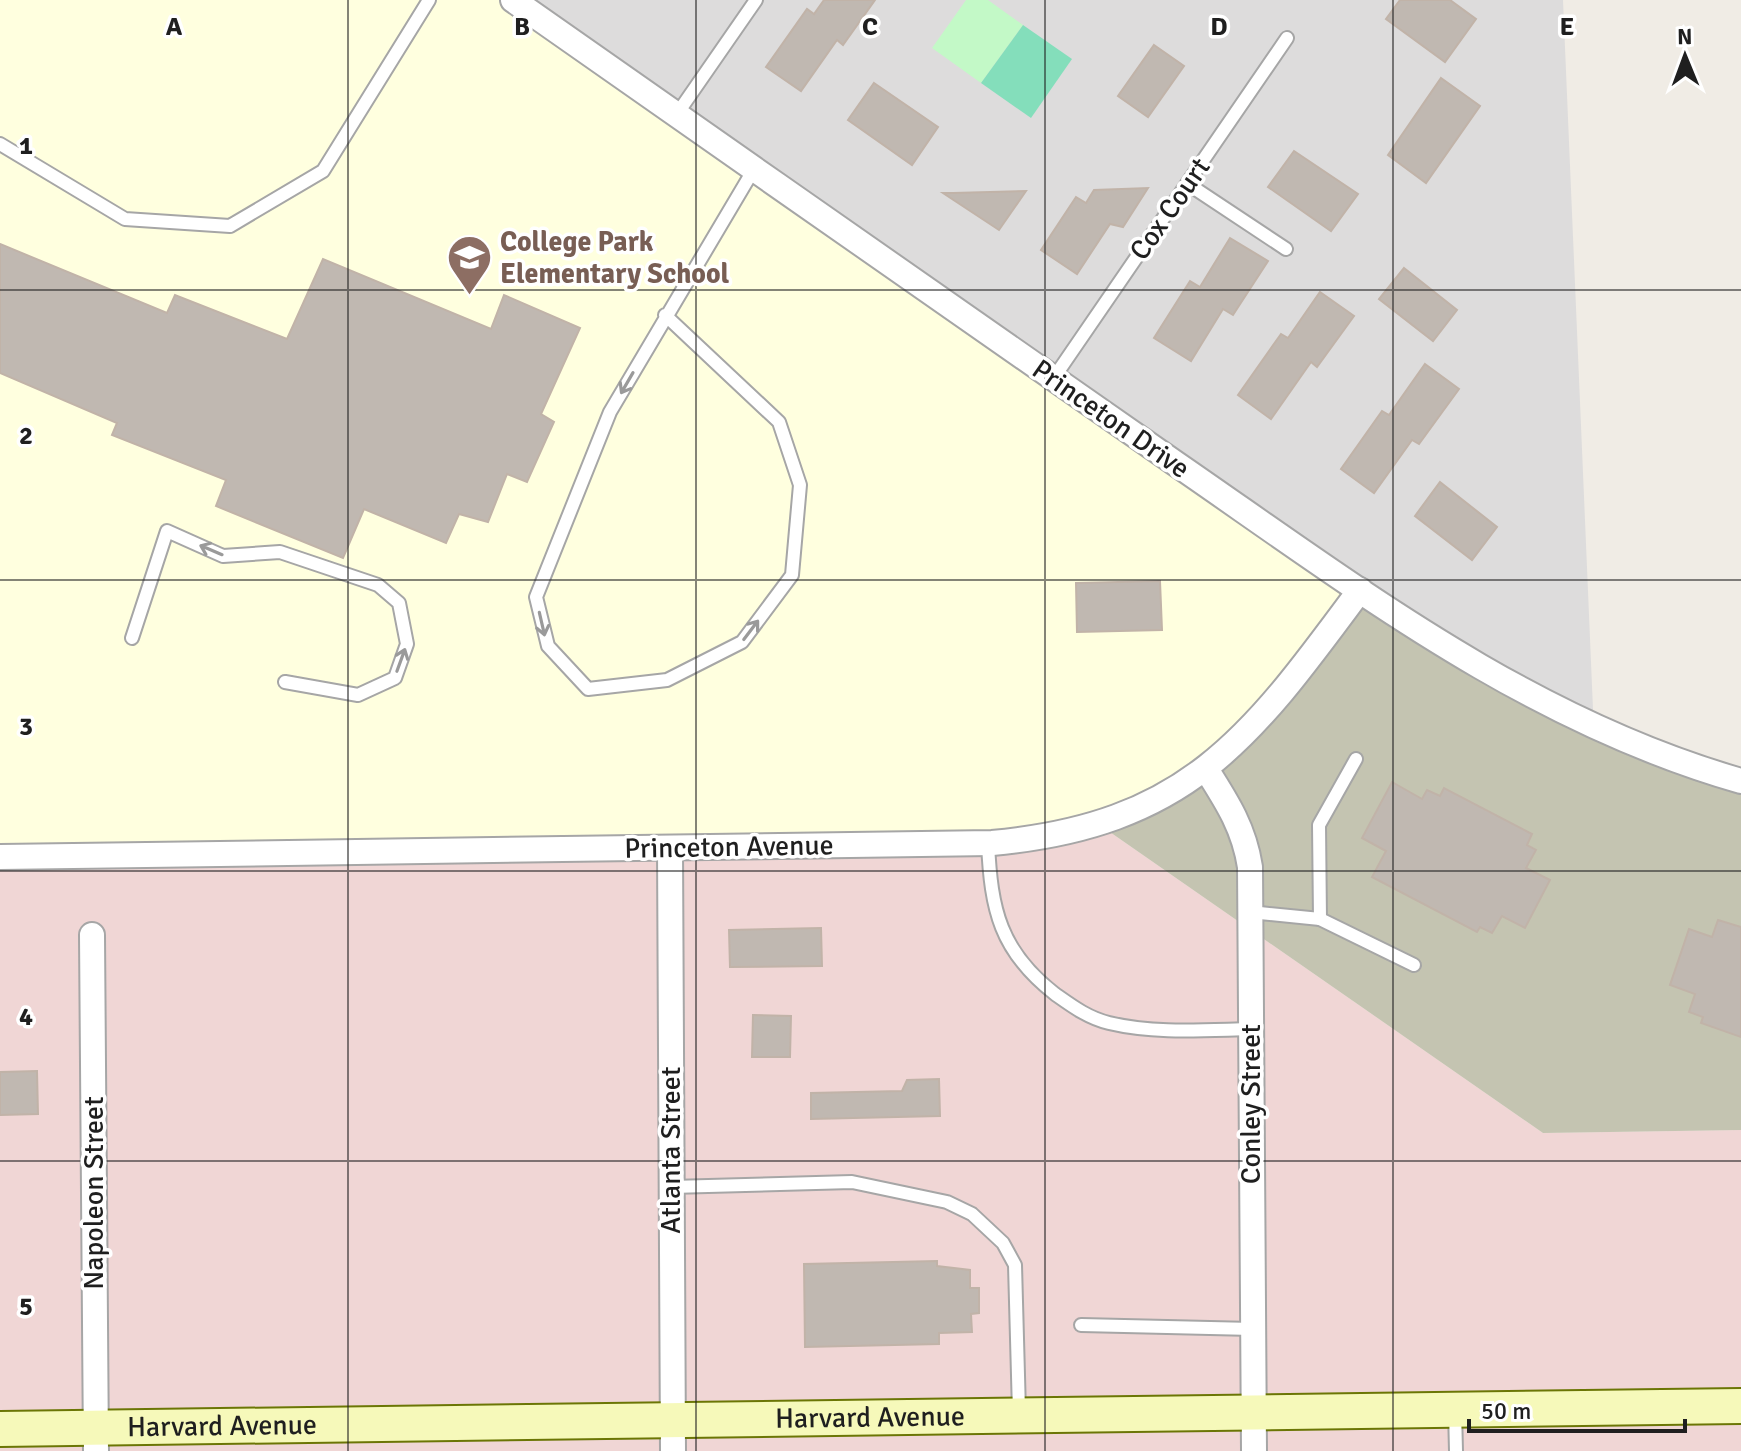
<svg xmlns="http://www.w3.org/2000/svg" width="1741" height="1451" font-family="Signika,sans-serif">
  <style>
    .residential { fill: #dddcdc }
    .commercial { fill: #f0d6d5 }
    .education { fill: #ffffdf }
    .construction { fill: #c4c4b1 }
    .park { fill: #c3f9c7 }
    .pitch { fill: #84debb }
    .building { fill: #c0b8b1; stroke: #c1b3a8; stroke-width: 2 }
    .lines { fill: none; stroke-linecap: round; stroke-linejoin: round }
    .lane-casing { stroke: #a6a6a6; stroke-width: 16 }
    .street-casing { stroke: #a6a6a6; stroke-width: 28 }
    .secondary-casing { stroke: #6b7605; stroke-width: 38 }
    .lane { stroke: #fff; stroke-width: 12 }
    .street { stroke: #fff; stroke-width: 24 }
    .secondary { stroke: #f6f9ba; stroke-width: 34 }
    .oneway { stroke: #9a9a9a }
    .grid { fill: none; stroke: #1f1f1f; stroke-width: 2; stroke-opacity: 0.55 }
    .labels { text-anchor: middle; dominant-baseline: central; stroke-width: 7; stroke-linejoin: round; paint-order: stroke }
    .street-label { font-size: 28px; fill: #1f1f1f; stroke: #fff }
    .education-label { font-size: 28px; font-weight: bold; fill: #785e54; stroke: #fff; text-anchor: start }
    .grid-label { font-size: 26px; text-anchor: middle; font-weight: bold; fill: #1f1f1f; stroke: #fff; stroke-width: 7; stroke-linejoin: round; paint-order: stroke }
  </style>
  <rect width="100%" height="100%" fill="#f0ece5"/>
  <!-- residential -->
  <polygon class="residential" points="512,0 1563,0 1594,733 1360,595"/>
  <!-- commercial -->
  <polygon class="commercial" points="1107,830 1543,1133 1741,1130 1741,1451 0,1451 0,853"/>
  <!-- education -->
  <polygon class="education" points="0,0 514,0 1360,595 1238,741 1107,830 0,853"/>
  <!-- construction -->
  <polygon class="construction" points="1360,595 1594,733 1741,779 1741,1130 1543,1133 1107,830 1238,741"/>
  <!-- park -->
  <polygon class="park" points="966,0 988,0 1023,25 981,83 932,48"/>
  <!-- pitch -->
  <polygon class="pitch" points="1023,25 1072,59 1031,118 981,83"/>
  <!-- building -->
  <g class="building">
    <polygon points="824,0 875,0 843,45 837,40 801,91 766,67 807,9 814,14"/>
    <polygon points="1400,0 1450,0 1476,19 1445,62 1386,19"/>
    <polygon points="1154,45 1184,66 1148,117 1118,96"/>
    <polygon points="1441,78 1480,106 1426,183 1388,155"/>
    <polygon points="874,83 938,127 912,165 848,120"/>
    <polygon points="1294,151 1358,194 1331,231 1268,187"/>
    <polygon points="1148,188 1123,227 1110,224 1077,274 1041,250 1076,197 1086,203 1094,190"/>
    <polygon points="1026,191 999,230 943,193 953,193"/>
    <polygon points="1230,238 1268,261 1233,315 1223,309 1191,361 1154,338 1190,281 1200,287"/>
    <polygon points="0,244 167,313 175,295 287,339 323,259 491,329 504,295 580,328 541,414 554,422 527,482 507,474 488,522 459,514 446,543 364,509 343,558 216,506 226,480 112,435 117,423 0,373"/>
    <polygon points="1404,268 1457,310 1433,341 1379,299"/>
    <polygon points="1320,292 1354,316 1317,367 1311,362 1271,419 1238,395 1281,334 1288,338"/>
    <polygon points="1425,364 1459,389 1419,444 1412,440 1374,493 1341,469 1382,411 1389,415"/>
    <polygon points="1440,482 1497,527 1472,560 1415,516"/>
    <polygon points="1160,581 1162,630 1077,632 1076,583"/>
    <polygon points="1392,782 1422,799 1427,790 1440,796 1444,788 1532,834 1527,845 1536,850 1526,868 1550,880 1525,928 1502,916 1492,933 1480,927 1477,932 1372,877 1386,851 1362,838"/>
    <polygon points="1718,920 1741,927 1741,1037 1701,1023 1703,1017 1689,1012 1695,994 1670,985 1689,929 1712,937"/>
    <polygon points="821,928 822,966 730,967 729,930"/>
    <polygon points="753,1015 791,1016 790,1057 752,1057"/>
    <polygon points="37,1071 38,1114 0,1115 0,1072"/>
    <polygon points="939,1079 940,1116 811,1119 811,1093 902,1091 907,1080"/>
    <polygon points="937,1261 937,1266 970,1270 970,1288 979,1288 979,1313 971,1314 972,1332 939,1333 939,1344 805,1347 804,1264"/>
  </g>
  <g class="lines">
    <defs>
      <g id="lane">
        <polyline points="677,114 756,0"/>
        <polyline points="0,144 125,219 230,226 323,171 429,0"/>
        <polyline points="1188,184 1286,249"/>
        <polyline points="665,315 779,422 800,485 792,575 742,642 667,680 588,689 548,646 536,597 610,412 754,169"/>
        <polyline points="1053,379 1287,38"/>
        <polyline points="132,638 167,531 223,556 280,552 378,585 399,603 407,644 395,678 358,695 285,682"/>
        <path d="M988 843C991 910 1000 951 1055 994 1072 1006 1088 1018 1109 1023 1155 1034 1204 1030 1251 1029"/>
        <polyline points="1250,912 1320,919 1319,825 1356,759"/>
        <polyline points="1320,919 1414,965"/>
        <polyline points="671,1187 852,1182 947,1202 972,1214 1003,1243 1015,1265 1019,1412"/>
        <polyline points="1081,1325 1253,1329"/>
        <polyline points="1455,1410 1456,1451"/>
      </g>
      <g id="street">
        <path d="M513 0C734 154 953 310 1175 463 1355 587 1527 720 1741 781"/>
        <path d="M1206 769C1227 802 1244 828 1250 867L1254 1451"/>
        <polyline points="670,848 673,1451"/>
        <path d="M0 857 992 843C1188 825 1250 739 1360 590"/>
        <polyline points="92,935 96,1451"/>
      </g>
      <g id="secondary">
        <path id="s1" d="M0 1429 1741 1406"/>
      </g>
    </defs>
    <!-- lane casing -->
    <use href="#lane" class="lane-casing"/>
    <!-- street casing -->
    <use href="#street" class="street-casing"/>
    <!-- secondary casing -->
    <use href="#secondary" class="secondary-casing"/>
    <!-- lane -->
    <use href="#lane" class="lane"/>
    <!-- street -->
    <use href="#street" class="street"/>
    <!-- secondary -->
    <use href="#secondary" class="secondary"/>
  </g>
  <!-- one-way arrows -->
  <defs><path id="oneway-shaft" d="M-6 0H5M1.5-3L5.5 0L1.5 3" fill="none" stroke-width="1.6" stroke-linecap="round" stroke-linejoin="round" transform="scale(2)"/></defs>
  <g class="oneway">
    <use href="#oneway-shaft" transform="translate(627 383) rotate(120)"/>
    <use href="#oneway-shaft" transform="translate(211 550) rotate(-157)"/>
    <use href="#oneway-shaft" transform="translate(542 624) rotate(77)"/>
    <use href="#oneway-shaft" transform="translate(751 630) rotate(-53)"/>
    <use href="#oneway-shaft" transform="translate(401 660) rotate(-70)"/>
  </g>
  <!-- grid -->
  <path class="grid" d="M348 0V1451M696 0V1451M1045 0V1451M1393 0V1451M0 290H1741M0 580H1741M0 871H1741M0 1161H1741"/>
  <!-- icons -->
  <defs>
    <symbol id="school-pin" viewBox="-11 -11 22 30"><path d="M0 17L-7.5 6A9.5 9.5 0 1 1 7.5 6Z" fill="#8d6e63" stroke="#fff"/><path d="M0-5L7-2L0 1L-7-2ZM-4 1L0 2.5L4 1V4Q0 6-4 4Z" fill="#fff"/></symbol>
  </defs>
  <g fill-rule="evenodd">
    <use href="#school-pin" x="444" y="232" width="51" height="69"/>
  </g>
  <g class="labels">
    <!-- street labels -->
    <g class="street-label">
      <text transform="translate(1170 209) rotate(-55)">Cox Court</text>
      <text transform="translate(1111 419) rotate(35)">Princeton Drive</text>
      <text transform="translate(729 847) rotate(-1)">Princeton Avenue</text>
      <text transform="translate(1251 1104) rotate(-90)">Conley Street</text>
      <text transform="translate(671 1150) rotate(-90)">Atlanta Street</text>
      <text transform="translate(94 1193) rotate(-90)">Napoleon Street</text>
      <text stroke="none"><textPath href="#s1" startOffset="870">Harvard Avenue</textPath></text>
      <text stroke="none"><textPath href="#s1" startOffset="222">Harvard Avenue</textPath></text>
    </g>
    <!-- education labels -->
    <g class="education-label">
      <text x="500" y="242">College Park<tspan x="500" dy="32">Elementary School</tspan></text>
    </g>
  </g>
  <g class="grid-label">
    <text x="174" y="35">A</text>
    <text x="522" y="35">B</text>
    <text x="870" y="35">C</text>
    <text x="1219" y="35">D</text>
    <text x="1567" y="35">E</text>
    <text x="26" y="154">1</text>
    <text x="26" y="444">2</text>
    <text x="26" y="735">3</text>
    <text x="26" y="1025">4</text>
    <text x="26" y="1315">5</text>
  </g>
  <!-- north arrow -->
  <g transform="translate(1685 56) rotate(359)" stroke="#ffffff" stroke-width="6" paint-order="stroke">
  <path d="M0-6L14 30L0 20L-14 30Z" fill="#1f1f1f"/>
  <text y="-12" font-size="22" font-weight="bold" text-anchor="middle" fill="#1f1f1f">N</text>
  </g>
  <!-- scale -->
  <path d="M1469 1419v12h216v-12" fill="none" stroke="#1f1f1f" stroke-width="4"/>
  <text x="1481" y="1419" font-size="24" fill="#1f1f1f" stroke="#ffffff" stroke-width="6" paint-order="stroke">50 m</text>
</svg>
